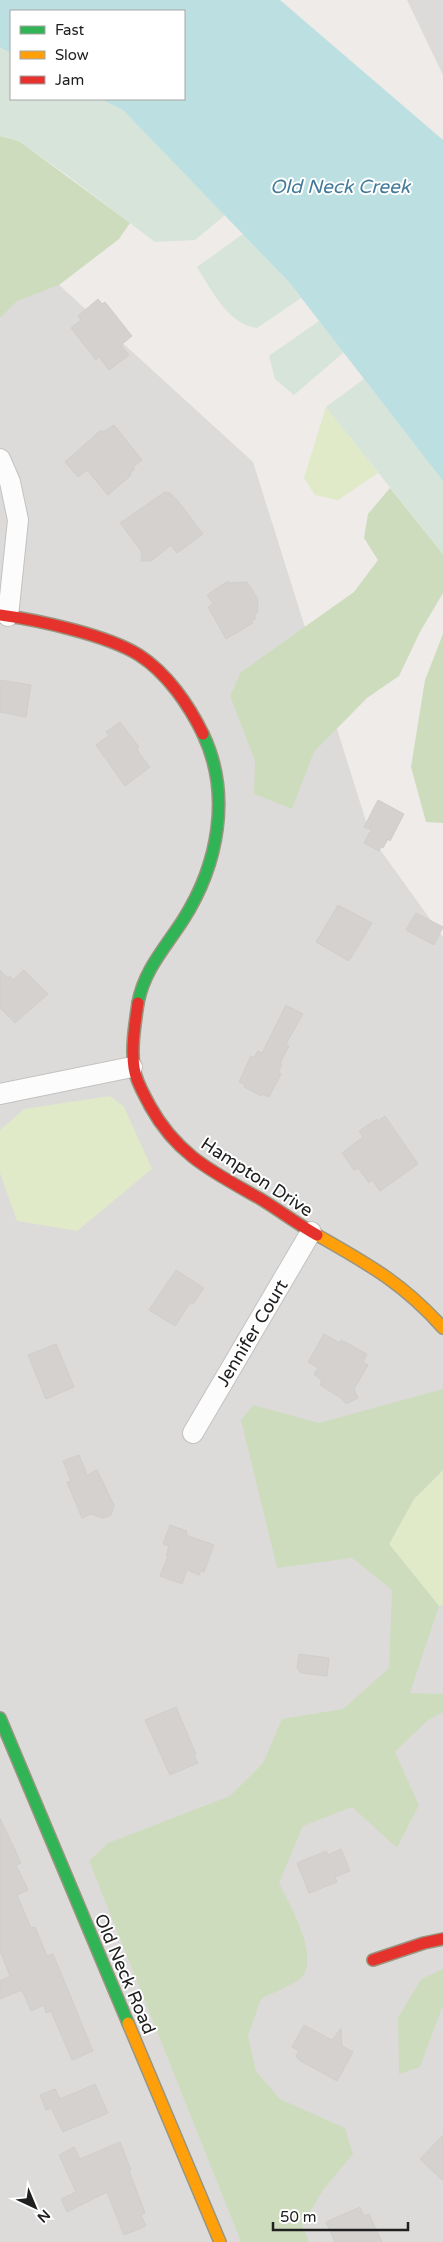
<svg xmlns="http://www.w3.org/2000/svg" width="443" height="2242" font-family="'Varela Round',sans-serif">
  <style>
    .residential { fill: #dddbda }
    .grass { fill: #e0eac8 }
    .forest { fill: #cedcbe }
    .wetland { fill: #d6e4da }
    .water { fill: #bcdfe1 }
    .building { fill: #d5d1cf; stroke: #d1cdca }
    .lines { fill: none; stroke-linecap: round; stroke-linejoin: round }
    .street-casing { stroke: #c4c2c1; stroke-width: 22 }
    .fast-casing { stroke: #999680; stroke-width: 14 }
    .slow-casing { stroke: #999680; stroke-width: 14 }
    .jam-casing { stroke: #999680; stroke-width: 14 }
    .street { stroke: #fcfcfc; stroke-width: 20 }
    .fast { stroke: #30b455; stroke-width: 11 }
    .slow { stroke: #ff9f0a; stroke-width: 11 }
    .jam { stroke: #e5322d; stroke-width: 11 }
    .labels { text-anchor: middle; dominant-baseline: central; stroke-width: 4; stroke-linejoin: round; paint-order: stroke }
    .street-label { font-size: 18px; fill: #202020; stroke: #fff }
    .water-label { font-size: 19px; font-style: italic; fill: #437a98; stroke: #fff }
  </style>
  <rect width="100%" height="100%" fill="#eeebe8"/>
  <!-- residential -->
  <g class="residential">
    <polygon points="407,0 443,0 443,75"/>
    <polygon points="0,231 253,462 371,837 443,937 443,2242 0,2242"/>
  </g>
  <!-- grass -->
  <g class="grass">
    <polygon points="326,407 378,473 338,500 315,495 304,478"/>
    <polygon points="110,1096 124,1107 152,1169 77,1231 17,1221 0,1173 0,1130 24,1109"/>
    <polygon points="443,1470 443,1605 439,1606 389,1544 414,1499"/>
  </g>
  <!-- forest -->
  <g class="forest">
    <polygon points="0,136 19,141 130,223 119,239 59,285 17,301 0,318"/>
    <polygon points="390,488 443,554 443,593 420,632 399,676 367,698 314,752 292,809 254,794 255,761 230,696 241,672 354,592 378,560 364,538 368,514"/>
    <polygon points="443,634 443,823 426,822 411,767 425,680"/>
    <path d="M443 1389V1470L414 1499 389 1544 439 1606 410 1693 443 1694V1712L428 1720 395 1752 419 1805 397 1848 352 1807 303 1826 279 1883C289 1904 320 1955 302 1977 297 1983 270 1994 261 1999L248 2036 256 2071 280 2099 345 2128 353 2154 323 2190 302 2225 309 2242H241L89 1861 108 1843 230 1796 263 1763 282 1719 343 1709 389 1668 392 1590 352 1558 277 1568 241 1420 253 1405 319 1423Z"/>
    <polygon points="443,1969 443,2005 420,2067 399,2074 398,2018 421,1979"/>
  </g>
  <!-- wetland -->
  <g class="wetland">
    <polygon points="0,45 11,51 11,99 102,99 123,110 225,215 195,240 155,242 67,175 19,141 0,136"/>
    <path d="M243 234 289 282 301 298 257 328C227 324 212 290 197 267Z"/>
    <polygon points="319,321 344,352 294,395 275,379 269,356"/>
    <polygon points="364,379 443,481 443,554 326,407"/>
  </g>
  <!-- water -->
  <polygon class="water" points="0,0 280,0 443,140 443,481 289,282 123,110 101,99 184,99 184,11 11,11 11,53 0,47"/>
  <!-- building -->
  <g class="building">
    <polygon points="98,299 102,304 105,302 132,336 121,345 129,355 109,370 99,357 96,360 71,328 81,320 78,316"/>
    <polygon points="114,425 142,460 133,467 135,469 130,473 131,475 108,495 87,470 78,477 65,462 101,430 103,432"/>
    <polygon points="165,492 170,493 178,501 203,534 177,553 171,545 151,561 141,561 142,552 120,523"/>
    <polygon points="228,581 230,583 247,582 258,599 257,613 254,615 256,618 251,622 253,623 226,639 208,607 213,604 207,595"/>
    <polygon points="0,680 31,685 26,717 0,712"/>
    <polygon points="120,722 139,747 137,749 139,753 150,767 125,786 96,745 109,735 106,732"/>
    <polygon points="378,800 404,814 390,841 388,839 383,848 381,847 379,851 364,843 371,830 364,827"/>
    <polygon points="338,905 372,923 349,961 316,942"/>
    <polygon points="416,913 443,927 434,945 406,930"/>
    <polygon points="0,970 8,978 10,976 13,980 24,970 48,994 15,1023 0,1008"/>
    <polygon points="286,1005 303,1014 286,1044 289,1046 280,1063 282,1065 278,1072 281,1074 269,1097 262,1094 261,1096 244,1087 245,1085 239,1082 251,1056 254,1058 258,1051 262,1053"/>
    <polygon points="385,1116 418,1164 380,1191 372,1180 369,1183 358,1168 354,1170 342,1153 363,1137 359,1131 377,1119 378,1121"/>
    <polygon points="176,1270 204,1288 193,1304 190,1303 175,1326 149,1310"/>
    <polygon points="324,1334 340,1343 341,1340 367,1354 363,1362 368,1365 354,1389 358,1398 346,1404 341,1398 320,1385 322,1381 314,1374 318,1368 308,1362"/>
    <polygon points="56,1344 74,1387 46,1399 28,1355"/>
    <polygon points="79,1455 87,1475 97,1470 114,1505 111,1515 103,1518 91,1514 82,1518 67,1482 71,1481 63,1461"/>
    <polygon points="170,1525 187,1531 186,1535 214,1545 204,1572 201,1571 199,1575 187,1570 182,1584 160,1576 168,1556 166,1555 169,1546 163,1544"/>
    <polygon points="299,1654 329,1658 327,1676 301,1673 297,1668"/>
    <polygon points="176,1707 196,1754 194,1755 198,1763 170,1775 145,1720"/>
    <polygon points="0,1818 21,1863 16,1865 28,1890 17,1895 31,1928 35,1927 47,1956 53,1954 93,2051 72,2060 51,2011 46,2013 44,2005 31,2011 22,1990 0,1999 0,1981 10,1976 0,1951"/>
    <polygon points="341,1849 350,1871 335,1877 337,1882 309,1893 297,1863 326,1851 328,1855"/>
    <polygon points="304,2025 332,2040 341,2028 342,2046 353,2052 337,2081 299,2060 296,2056 299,2051 292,2047"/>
    <polygon points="95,2084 108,2113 63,2132 51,2108 46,2110 40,2095 55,2089 60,2099"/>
    <polygon points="443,2135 443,2181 420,2159"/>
    <polygon points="120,2142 131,2170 129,2171 145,2213 141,2215 146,2226 124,2235 107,2192 67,2212 61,2199 76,2192 59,2155 74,2147 80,2159"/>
    <polygon points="360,2207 364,2216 369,2214 382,2242 335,2242 326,2222"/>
  </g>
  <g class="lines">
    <defs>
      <g id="street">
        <polyline points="0,459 10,482 18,520 8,616"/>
        <polyline points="0,1094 132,1067"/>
        <polyline points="193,1433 311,1232"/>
      </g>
      <g id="fast">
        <path d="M138 1003C144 970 165 948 183 920 218 865 232 795 203 734"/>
        <polyline points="0,1718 128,2023"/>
      </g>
      <g id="slow">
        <path d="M317 1235C368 1264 403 1283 443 1328"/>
        <polyline points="128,2023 220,2242"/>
      </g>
      <g id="jam">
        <path d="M0 615C38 620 107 635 139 655 167 673 189 705 203 734"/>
        <path d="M138 1003C135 1024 131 1047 134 1068 136 1082 144 1094 150 1106 177 1155 213 1172 259 1198 279 1210 297 1224 317 1235"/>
        <polyline points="373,1960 424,1943 443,1939"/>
      </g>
    </defs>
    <!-- street casing -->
    <use href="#street" class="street-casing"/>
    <!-- fast casing -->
    <use href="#fast" class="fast-casing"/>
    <!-- slow casing -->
    <use href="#slow" class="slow-casing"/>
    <!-- jam casing -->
    <use href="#jam" class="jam-casing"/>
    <!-- street -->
    <use href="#street" class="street"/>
    <!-- fast -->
    <use href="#fast" class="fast"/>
    <!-- slow -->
    <use href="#slow" class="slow"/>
    <!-- jam -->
    <use href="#jam" class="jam"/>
  </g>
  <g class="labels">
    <!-- street labels -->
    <g class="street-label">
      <text transform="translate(257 1177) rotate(33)">Hampton Drive</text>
      <text transform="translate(252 1333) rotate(-59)">Jennifer Court</text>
      <text transform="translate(125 1974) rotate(67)">Old Neck Road</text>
    </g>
    <!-- water labels -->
    <g class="water-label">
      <text x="340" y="187">Old Neck Creek</text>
    </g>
  </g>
  <!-- legend -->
  <rect x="10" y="10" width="175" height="90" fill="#ffffff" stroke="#a6a6a6"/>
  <rect x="20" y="26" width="25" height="8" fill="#30b455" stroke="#a6a6a6"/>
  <text x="55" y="35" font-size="15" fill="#202020">Fast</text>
  <rect x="20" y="51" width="25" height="8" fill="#ff9f0a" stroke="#a6a6a6"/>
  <text x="55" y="60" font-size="15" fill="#202020">Slow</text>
  <rect x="20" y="76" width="25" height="8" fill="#e5322d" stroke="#a6a6a6"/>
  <text x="55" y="85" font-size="15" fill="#202020">Jam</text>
  <!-- north arrow -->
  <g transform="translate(35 2207) rotate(136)" stroke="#ffffff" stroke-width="4" paint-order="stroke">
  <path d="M0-4L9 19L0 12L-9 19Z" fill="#202020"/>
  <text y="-8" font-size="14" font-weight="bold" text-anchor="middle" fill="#202020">N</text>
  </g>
  <!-- scale -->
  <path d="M273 2222v8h135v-8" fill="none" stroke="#202020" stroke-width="2.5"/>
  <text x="280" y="2222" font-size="15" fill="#202020" stroke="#ffffff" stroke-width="4" paint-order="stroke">50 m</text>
</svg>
